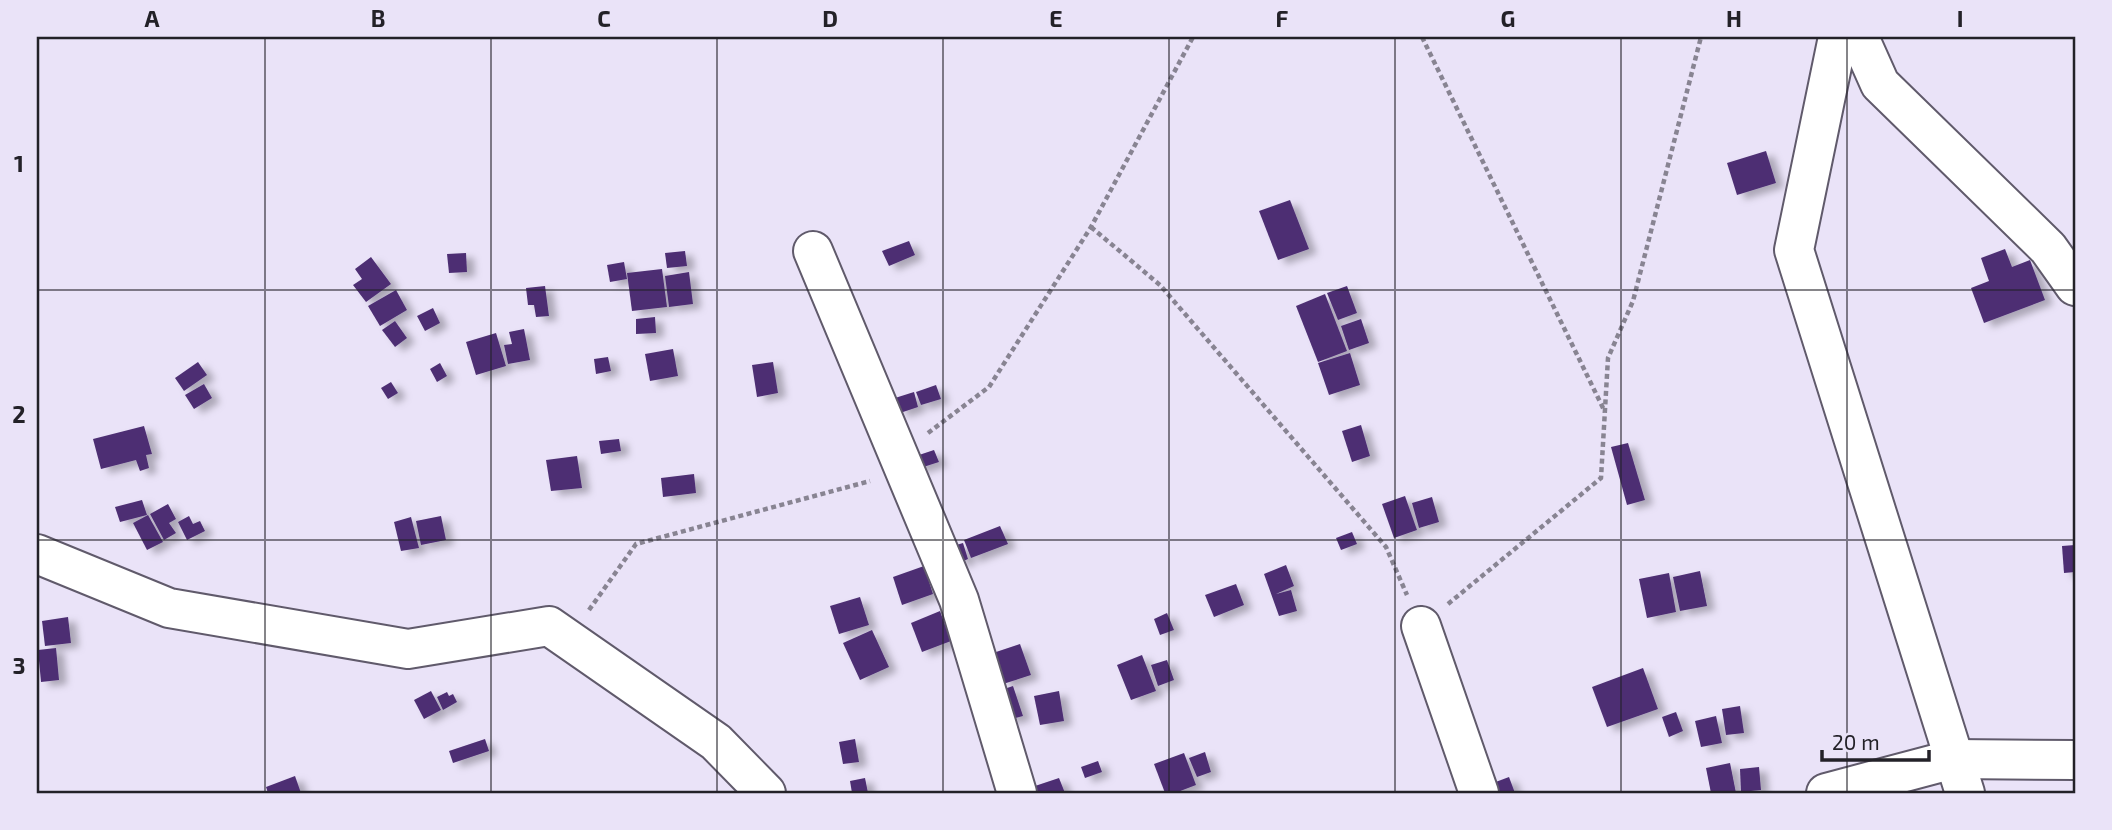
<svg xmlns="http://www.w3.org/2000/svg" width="2112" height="830" font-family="'Exo 2',sans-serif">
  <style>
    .building { fill: #4d2f73; filter: url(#shadow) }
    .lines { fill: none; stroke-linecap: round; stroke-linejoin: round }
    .minor-casing { stroke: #605a6b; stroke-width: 42 }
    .path { stroke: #888492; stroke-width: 4.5; stroke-dasharray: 5 3.5; stroke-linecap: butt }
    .minor { stroke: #fff; stroke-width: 38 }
    .grid { fill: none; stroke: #232128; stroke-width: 2; stroke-opacity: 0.55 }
    .neatline { fill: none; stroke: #232128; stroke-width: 2.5 }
    .grid-label { font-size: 23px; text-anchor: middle; font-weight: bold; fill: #232128 }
  </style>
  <defs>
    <filter id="shadow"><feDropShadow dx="8" dy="4.5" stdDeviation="3.5" flood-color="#0004"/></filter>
  </defs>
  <rect width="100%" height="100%" fill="#eae3f8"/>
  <!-- building -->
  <g class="building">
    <polygon points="1766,151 1776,183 1737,195 1727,163"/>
    <polygon points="1290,200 1309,249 1278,260 1259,211"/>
    <polygon points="909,241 915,255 889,266 882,251"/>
    <polygon points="2005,249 2012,267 2030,260 2045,300 1984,323 1971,288 1989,281 1981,258"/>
    <polygon points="685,251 687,266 667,268 665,253"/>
    <polygon points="466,253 467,272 449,273 447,254"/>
    <polygon points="371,257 391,284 366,302 353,285 362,279 355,269"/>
    <polygon points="624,262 627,279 610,282 607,265"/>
    <polygon points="662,269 667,307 632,311 627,273"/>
    <polygon points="689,272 693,304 669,307 665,276"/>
    <polygon points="545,286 549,316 536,317 534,305 528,305 526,288"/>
    <polygon points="1347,286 1357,313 1338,320 1327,293"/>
    <polygon points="396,290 407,310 380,326 368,306"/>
    <polygon points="1325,294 1347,351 1318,362 1296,306"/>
    <polygon points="433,308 440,323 425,331 417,316"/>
    <polygon points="655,317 656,333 636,334 636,319"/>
    <polygon points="1361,319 1369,343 1349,350 1341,326"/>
    <polygon points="395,321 407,338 395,347 382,330"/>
    <polygon points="524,329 530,360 508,364 504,345 512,344 509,332"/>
    <polygon points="496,333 506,366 476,375 466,342"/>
    <polygon points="673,349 678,376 650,381 645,354"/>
    <polygon points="1350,353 1360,385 1329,395 1318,363"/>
    <polygon points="608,357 611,371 596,374 594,359"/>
    <polygon points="198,362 207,375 184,391 175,378"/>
    <polygon points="773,362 778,393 757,397 752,365"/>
    <polygon points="440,363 447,376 437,382 430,369"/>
    <polygon points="391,382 398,393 388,399 381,388"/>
    <polygon points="204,384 212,398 194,409 185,395"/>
    <polygon points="936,385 941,399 921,405 916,392"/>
    <polygon points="914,392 918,407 900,413 895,398"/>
    <polygon points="1361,425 1370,456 1352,462 1342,431"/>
    <polygon points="144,426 152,454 146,455 149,468 140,471 136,460 101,469 93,439"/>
    <polygon points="619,439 621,451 601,454 599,441"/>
    <polygon points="1628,443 1645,500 1627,505 1611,447"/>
    <polygon points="934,450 939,462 917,469 913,457"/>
    <polygon points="577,456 582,488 551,491 546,460"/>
    <polygon points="694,474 696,493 663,497 661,478"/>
    <polygon points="1405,496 1417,530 1394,538 1382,504"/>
    <polygon points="1432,497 1439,522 1419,528 1412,503"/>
    <polygon points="142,500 147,515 120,522 115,507"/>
    <polygon points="168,504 176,519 169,523 176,533 164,540 150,514"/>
    <polygon points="148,515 163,542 147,550 133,523"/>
    <polygon points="189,516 193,524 200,521 205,531 187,540 178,522"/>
    <polygon points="441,516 446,540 421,545 416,521"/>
    <polygon points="411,517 419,548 401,551 394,522"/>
    <polygon points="1000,526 1008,544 971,558 964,540"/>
    <polygon points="1352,532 1357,544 1341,550 1336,538"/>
    <polygon points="963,543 968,559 959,563 953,546"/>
    <polygon points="2075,545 2075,572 2064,573 2062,546"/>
    <polygon points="1286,565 1294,586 1276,594 1291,590 1297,611 1279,616 1264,574"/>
    <polygon points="924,566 933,594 902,605 893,577"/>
    <polygon points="1700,571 1707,606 1680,611 1673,577"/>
    <polygon points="1669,573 1676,612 1647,618 1639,579"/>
    <polygon points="1236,584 1244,605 1214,617 1205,595"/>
    <polygon points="860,597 869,625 839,634 830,606"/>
    <polygon points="940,611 951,641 922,652 911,623"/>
    <polygon points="1167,613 1174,630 1160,635 1154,619"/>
    <polygon points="68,617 71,643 45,646 42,621"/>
    <polygon points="872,630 889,667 860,680 843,643"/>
    <polygon points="1020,644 1031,675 1003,684 993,653"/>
    <polygon points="56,648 59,680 41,682 38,650"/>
    <polygon points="1142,655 1156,691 1131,700 1117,665"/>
    <polygon points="1167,660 1174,680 1158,686 1151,665"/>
    <polygon points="1643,668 1658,709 1607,727 1592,687"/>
    <polygon points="1013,686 1023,716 1008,720 998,691"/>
    <polygon points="431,691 441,710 424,719 414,700"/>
    <polygon points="1059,691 1064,721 1040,725 1034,696"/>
    <polygon points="447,692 449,696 453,694 457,702 443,710 437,697"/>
    <polygon points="1740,706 1744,733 1726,735 1722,709"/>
    <polygon points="1676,712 1683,731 1669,737 1662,717"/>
    <polygon points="1716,716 1722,743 1701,747 1695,721"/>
    <polygon points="485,739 489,751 453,763 449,751"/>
    <polygon points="855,739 859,762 843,764 839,742"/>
    <polygon points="1205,752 1211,772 1197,777 1189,758"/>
    <polygon points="1184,753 1196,785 1175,793 1165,793 1154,764"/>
    <polygon points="1098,761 1102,772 1085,778 1081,767"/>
    <polygon points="1730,763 1736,793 1711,793 1706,768"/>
    <polygon points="1759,767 1761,790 1741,792 1740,769"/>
    <polygon points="295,776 301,793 268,793 266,787"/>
    <polygon points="1509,777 1515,793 1497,793 1493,783"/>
    <polygon points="865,778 868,793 852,793 850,781"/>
    <polygon points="1059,778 1065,793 1034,793 1032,787"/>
  </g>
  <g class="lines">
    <defs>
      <g id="minor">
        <polyline points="1838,37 1794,250 1965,793"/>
        <polyline points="1859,37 1880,84 2048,248 2075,286"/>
        <polyline points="813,251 959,600 1017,793"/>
        <polyline points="37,554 169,608 408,649 549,626 716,742 766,793"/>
        <polyline points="1421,626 1479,793"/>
        <polyline points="1826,793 1954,759 2075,760"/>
      </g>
    </defs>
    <!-- minor casing -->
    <use href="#minor" class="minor-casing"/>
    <!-- path -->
    <g class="path">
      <polyline points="1422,37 1605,412"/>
      <polyline points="1091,227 1160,285 1386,547 1407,595"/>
      <polyline points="928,433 989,387 1091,227 1193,37"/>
      <polyline points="1448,604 1601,478 1608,358 1633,301 1701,37"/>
      <polyline points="589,610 636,544 870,481"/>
    </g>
    <!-- minor -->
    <use href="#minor" class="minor"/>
  </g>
  <!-- grid -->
  <path class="grid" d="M265 37V793M491 37V793M717 37V793M943 37V793M1169 37V793M1395 37V793M1621 37V793M1847 37V793M37 290H2075M37 540H2075"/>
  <!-- border -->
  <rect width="2112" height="830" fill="none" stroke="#eae3f8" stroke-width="77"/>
  <!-- scale -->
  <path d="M1822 750v10h107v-10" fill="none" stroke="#232128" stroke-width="3.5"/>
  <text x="1832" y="750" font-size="21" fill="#232128" stroke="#eae3f8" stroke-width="5" paint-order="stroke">20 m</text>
  <rect x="38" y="38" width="2036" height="754" class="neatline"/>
  <g class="grid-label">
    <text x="152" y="27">A</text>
    <text x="378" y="27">B</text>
    <text x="604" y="27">C</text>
    <text x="830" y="27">D</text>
    <text x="1056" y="27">E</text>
    <text x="1282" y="27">F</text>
    <text x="1508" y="27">G</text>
    <text x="1734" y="27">H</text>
    <text x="1960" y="27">I</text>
    <text x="19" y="172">1</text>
    <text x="19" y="423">2</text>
    <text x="19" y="674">3</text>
  </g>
</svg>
